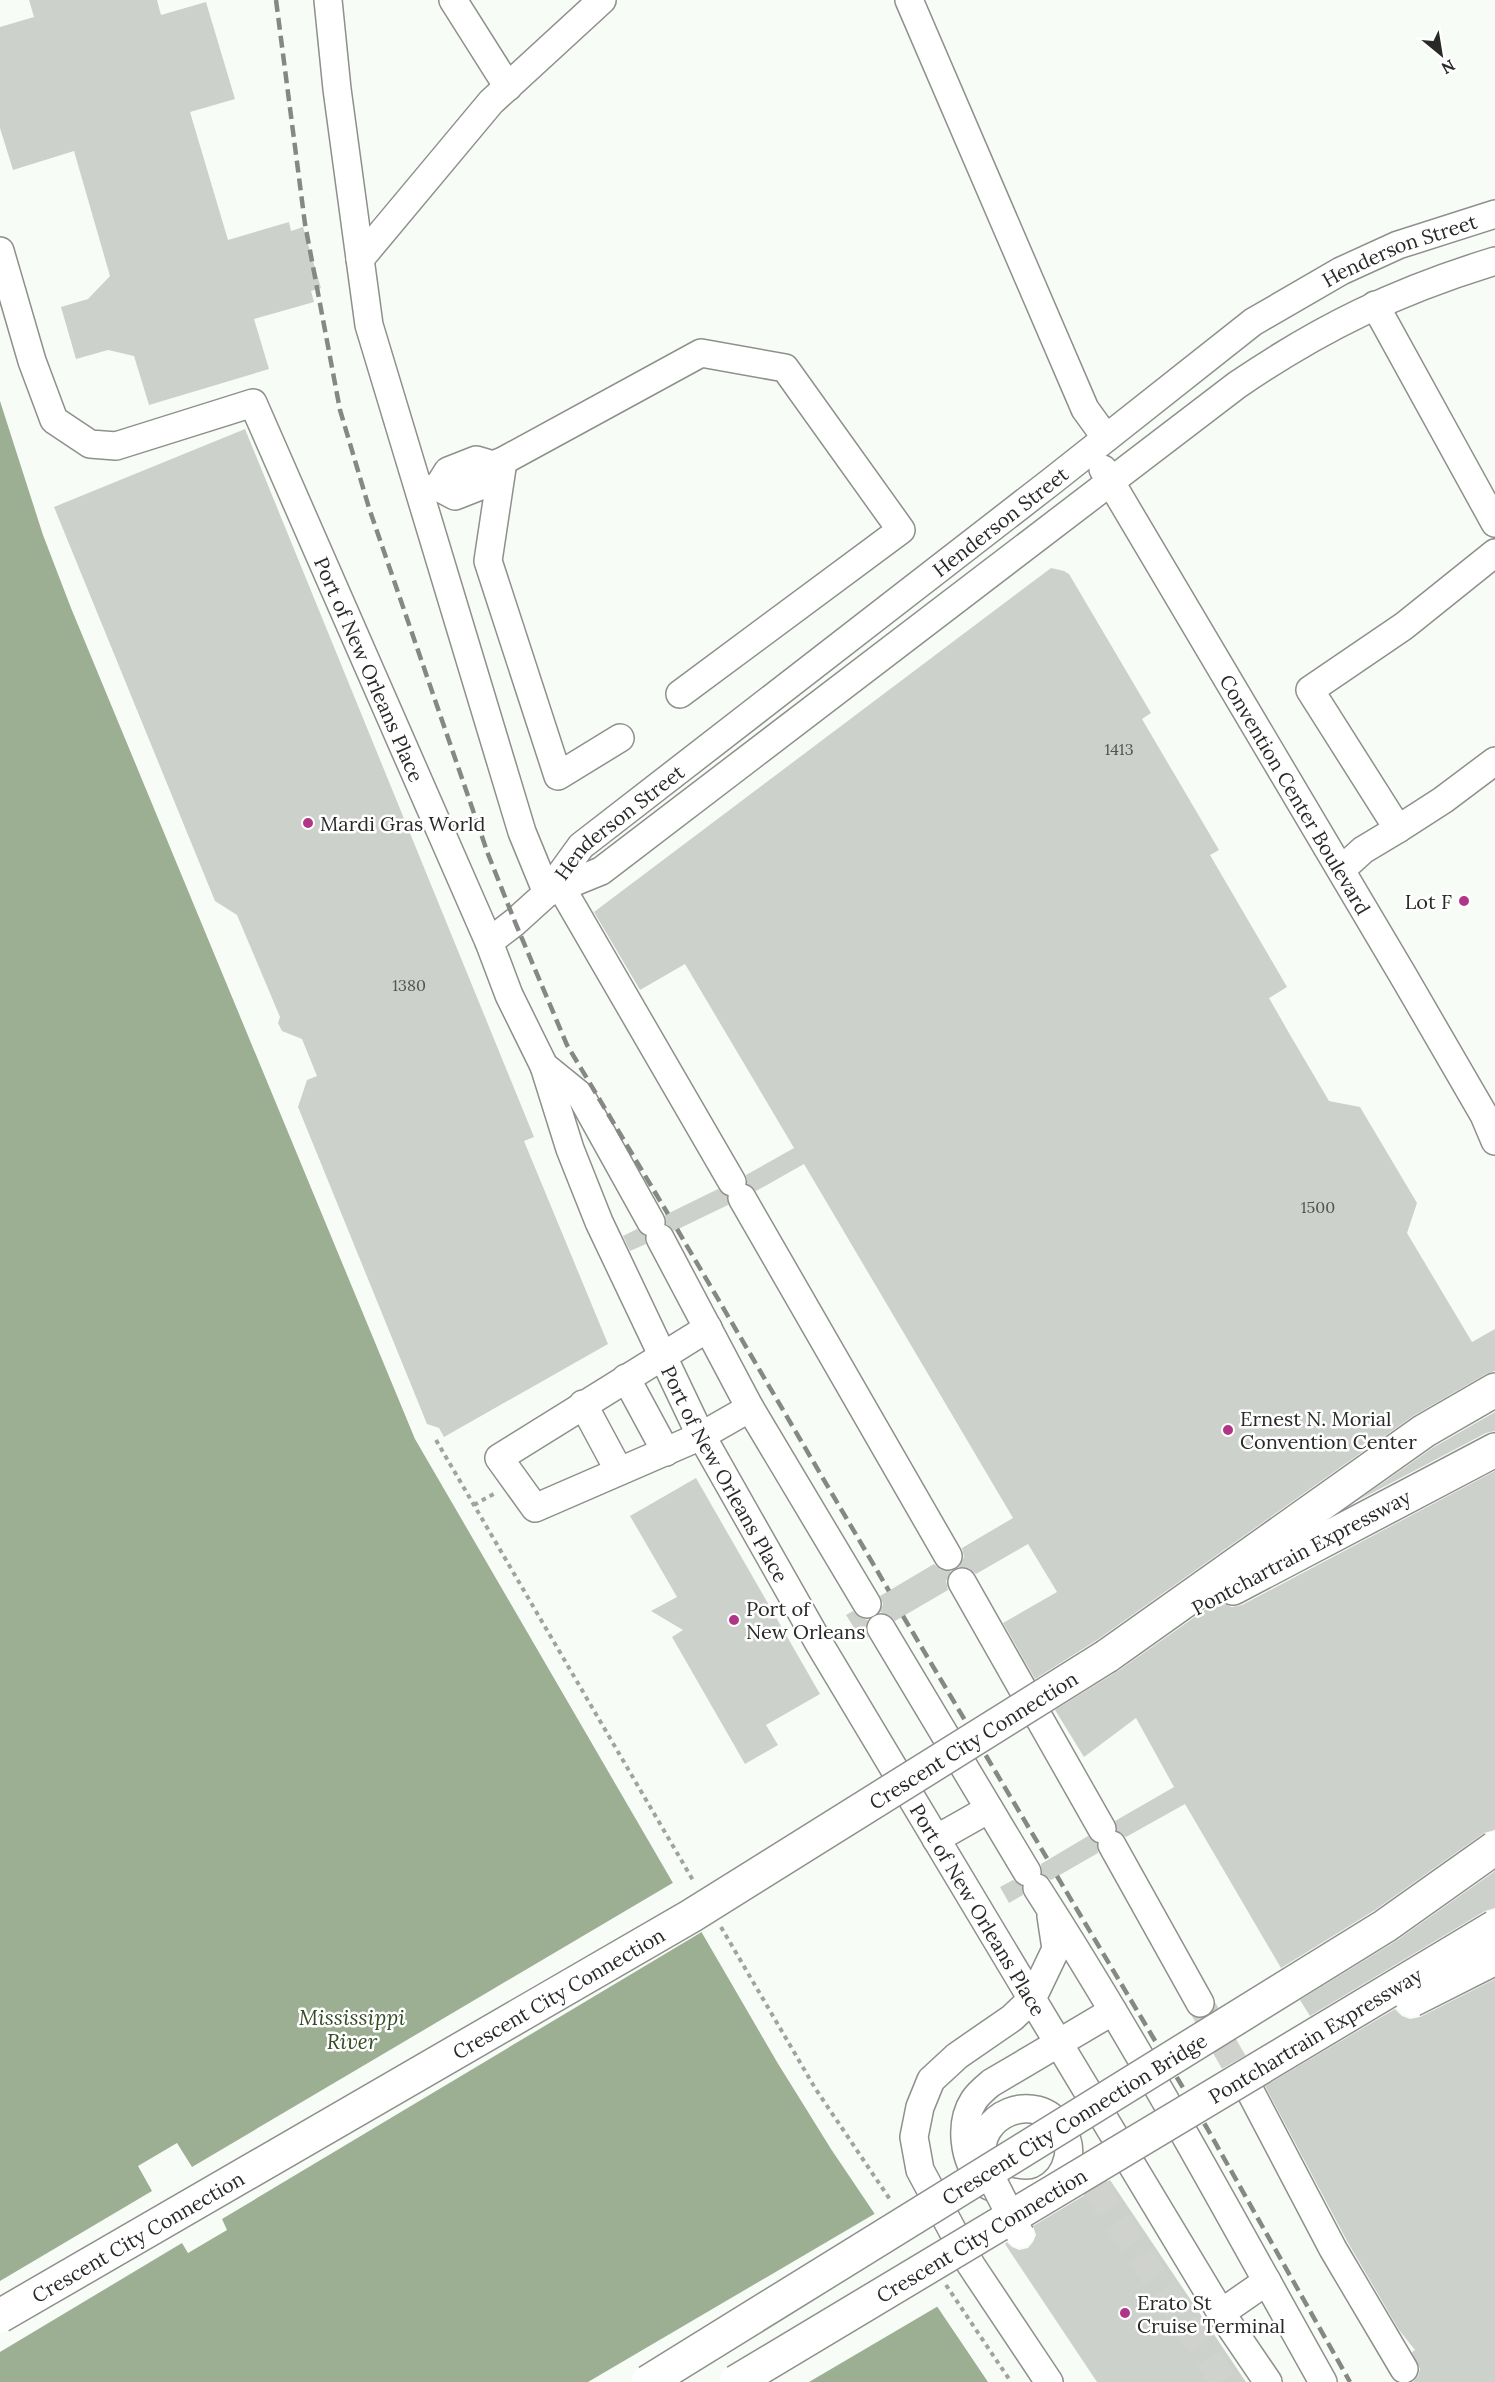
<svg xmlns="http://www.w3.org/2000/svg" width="1495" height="2382" font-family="Lora,serif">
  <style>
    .water { fill: #9daf93 }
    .pier { fill: #f8fcf6 }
    .building { fill: #cdd1cb }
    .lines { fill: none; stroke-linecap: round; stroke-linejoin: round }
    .minor-tunnel { stroke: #cfd2cd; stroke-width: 27; stroke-dasharray: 27 14; stroke-linecap: butt }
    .minor-casing { stroke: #8d908b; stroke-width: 30 }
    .highway-casing { stroke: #8d908b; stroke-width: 36 }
    .path { stroke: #a1a39f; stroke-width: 4; stroke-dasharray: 4.5 4.5; stroke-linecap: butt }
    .minor { stroke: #fff; stroke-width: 27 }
    .highway { stroke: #fff; stroke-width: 33 }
    .rail { stroke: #868884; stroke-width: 4.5; stroke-dasharray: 12 6; stroke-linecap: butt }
    .minor-bridge-casing { stroke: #8d908b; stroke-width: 30; stroke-linecap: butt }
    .highway-bridge-casing { stroke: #8d908b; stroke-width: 36; stroke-linecap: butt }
    .minor-bridge { stroke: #fff; stroke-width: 27 }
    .highway-bridge { stroke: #fff; stroke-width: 33 }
    .poi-dot { fill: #b03586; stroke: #fff; stroke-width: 2 }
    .labels { text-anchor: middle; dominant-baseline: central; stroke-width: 5; stroke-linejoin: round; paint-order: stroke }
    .number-label { font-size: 16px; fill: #525451 }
    .street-label { font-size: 20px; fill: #292a28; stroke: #fff }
    .poi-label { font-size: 20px; fill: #292a28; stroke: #fff; text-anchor: start }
    .water-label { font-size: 21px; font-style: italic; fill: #334d22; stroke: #fff }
  </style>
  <rect width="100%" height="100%" fill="#f8fcf6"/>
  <!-- water -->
  <polygon class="water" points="0,401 43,535 71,608 415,1439 777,2062 831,2149 988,2382 0,2382"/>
  <!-- pier -->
  <g class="pier">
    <polygon points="676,1881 705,1930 222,2219 227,2230 188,2253 182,2243 0,2352 0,2281 152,2191 138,2166 177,2143 192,2167"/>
    <polygon points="876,2213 940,2305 809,2382 588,2382"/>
  </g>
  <!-- building -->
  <g class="building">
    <polygon points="29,0 157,0 161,15 206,2 235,99 190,112 228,240 289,222 291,231 303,227 321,288 311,291 314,302 254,319 269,369 149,405 134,356 108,350 76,359 61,307 88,299 110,276 74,151 13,170 0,128 0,27 34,17"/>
    <polygon points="245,429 534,1137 524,1141 608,1344 444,1437 439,1428 427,1424 298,1107 307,1080 317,1076 302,1039 282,1031 278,1023 280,1017 237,915 215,901 54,507"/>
    <polygon points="1051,568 1064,571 1069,574 1151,713 1142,719 1219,850 1210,855 1287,987 1269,998 1289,1033 1329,1101 1360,1107 1417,1203 1407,1233 1472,1342 1495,1329 1495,1371 1486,1374 1413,1416 1097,1640 1035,1679 1003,1623 1057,1592 1028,1544 976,1574 969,1568 959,1567 964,1557 962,1548 1013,1518 804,1164 756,1191 747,1184 746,1175 794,1148 685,964 640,990 594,912"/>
    <polygon points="718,1189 727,1196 728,1205 674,1231 666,1224 665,1215"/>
    <polygon points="637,1229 645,1236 646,1244 630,1251 623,1236"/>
    <polygon points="1495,1412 1495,1431 1486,1433 1357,1501 1434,1447"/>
    <polygon points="1495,1471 1495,1830 1484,1833 1375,1910 1281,1968 1185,1804 1126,1837 1117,1831 1115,1821 1174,1787 1136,1718 1084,1757 1055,1710 1118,1671 1219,1600 1224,1604 1232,1607 1242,1605"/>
    <polygon points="696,1478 820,1694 766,1725 778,1745 745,1764 672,1637 683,1630 651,1611 677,1597 630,1516"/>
    <polygon points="934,1564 941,1570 951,1571 946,1581 948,1590 895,1621 889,1615 880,1612 883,1604 880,1596"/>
    <polygon points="853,1611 859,1617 868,1620 865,1628 868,1637 862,1640 846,1615"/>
    <polygon points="1088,1836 1097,1843 1098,1853 1051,1880 1042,1874 1041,1864"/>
    <polygon points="1495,1871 1495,1908 1485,1911 1310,2016 1300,2000 1396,1941"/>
    <polygon points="1013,1880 1022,1886 1023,1895 1009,1903 1000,1887"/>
    <polygon points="1495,1979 1495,2382 1413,2382 1418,2376 1420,2369 1412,2352 1415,2350 1399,2330 1347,2241 1265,2086 1395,2009 1402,2016 1410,2019 1420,2017"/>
    <polygon points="1110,2180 1246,2382 1097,2382 1005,2244 1007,2242 1012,2247 1019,2250 1028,2248 1033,2242 1036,2235 1033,2226"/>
  </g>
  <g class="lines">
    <!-- minor-tunnel -->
    <g class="minor-tunnel">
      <polyline points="1200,2003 1249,2089"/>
      <polyline points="1095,2187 1224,2382"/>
    </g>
    <defs>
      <g id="minor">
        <polyline points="328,0 337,89 369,325 522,832 547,893"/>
        <polyline points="453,0 508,87"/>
        <polyline points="909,0 1085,409 1106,438"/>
        <path id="s1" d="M0 251 32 361 54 420 90 444 116 446 253 403 489 942 509 995 544 1066"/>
        <polyline points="360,259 491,102 602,0"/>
        <polyline points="1375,305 1495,523"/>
        <polyline points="503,461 488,561 558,776 620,738"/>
        <path id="s2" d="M1103 469 1404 977 1484 1115 1495 1141"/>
        <polyline points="438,487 448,471 476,460 493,465 503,461 701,353 785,368 901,530 680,694"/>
        <polyline points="421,490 438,487 455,496 488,483 493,465"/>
        <polyline points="1398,829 1443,800 1495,761"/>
        <polyline points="1341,870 1363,850 1398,829 1310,690 1404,626 1495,553"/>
        <polyline points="561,887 732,1182"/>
        <path d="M547 893 601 871 1237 385C1322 327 1397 291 1495 261"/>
        <path id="s3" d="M489 942 515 922 547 893 581 846 1052 481 1253 322 1341 271 1398 245 1495 214"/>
        <polyline points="742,1198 948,1556"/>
        <path id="s4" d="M651 1222 581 1096 544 1066 570 1149 599 1222 696 1426 820 1645 1032 1999 1221 2313 1268 2382"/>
        <polyline points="660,1238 750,1408 867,1604"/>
        <polyline points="708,1328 499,1458 535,1508 701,1436 750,1408"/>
        <polyline points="626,1378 666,1452"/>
        <polyline points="583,1404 619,1471"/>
        <polyline points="962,1582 1102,1829"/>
        <polyline points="881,1628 1027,1872"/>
        <polyline points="936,1839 989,1809"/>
        <polyline points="1112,1845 1200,2003"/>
        <path d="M1037 1888C1140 2048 1230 2216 1323 2382"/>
        <polyline points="1249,2089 1333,2249 1404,2369"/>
        <path d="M995 2185C990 2177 985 2169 983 2160 973 2114 1037 2089 1061 2128 1067 2137 1070 2148 1068 2158 1065 2172 1056 2184 1043 2190 1033 2195 1023 2194 1012 2192 1002 2190 990 2189 982 2181 963 2160 959 2123 974 2100 978 2094 985 2088 991 2083L1113 2011"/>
        <polyline points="1221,2313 1267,2281"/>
        <polyline points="1049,2382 971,2265 920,2170 914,2137 920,2107 931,2080 957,2056 1012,2018 1032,1999 1056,1949 1051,1916"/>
      </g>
      <g id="highway">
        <polyline points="1233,1588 1495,1450"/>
        <polyline points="1107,1656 1424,1431 1495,1390"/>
      </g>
    </defs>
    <!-- minor casing -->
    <use href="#minor" class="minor-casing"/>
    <!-- highway casing -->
    <use href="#highway" class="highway-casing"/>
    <!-- path -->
    <g class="path">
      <polyline points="436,1440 694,1882"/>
      <polyline points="474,1505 497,1492"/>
      <polyline points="721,1927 815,2088 891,2201"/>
      <polyline points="946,2285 1011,2382"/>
    </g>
    <!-- minor -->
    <use href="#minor" class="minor"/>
    <!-- highway -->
    <use href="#highway" class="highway"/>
    <!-- rail -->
    <g class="rail">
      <polyline points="276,0 305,224 340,410 369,508 488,854 515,922 567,1045 668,1214"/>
      <polyline points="677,1229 889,1591"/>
      <polyline points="903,1616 1048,1860"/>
      <polyline points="1057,1876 1207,2128 1350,2382"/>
    </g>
    <defs>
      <polyline id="minor-bridge" points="995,2185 1020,2234"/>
      <g id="highway-bridge">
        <polyline points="1412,2000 1495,1958"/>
        <path id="s5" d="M0 2316 691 1916 1107 1656"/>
        <path id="s6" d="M648 2382 1385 1926 1495 1848"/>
        <path id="s7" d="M736 2382 1495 1927"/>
      </g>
    </defs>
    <!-- minor-bridge casing -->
    <use href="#minor-bridge" class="minor-bridge-casing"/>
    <!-- highway-bridge casing -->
    <use href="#highway-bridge" class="highway-bridge-casing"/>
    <!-- minor-bridge -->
    <use href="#minor-bridge" class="minor-bridge"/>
    <!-- highway-bridge -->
    <use href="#highway-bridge" class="highway-bridge"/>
  </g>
  <!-- markers -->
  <g class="poi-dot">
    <circle cx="308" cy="823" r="6"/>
    <circle cx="1464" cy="901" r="6"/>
    <circle cx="1228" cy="1430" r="6"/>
    <circle cx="734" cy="1620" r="6"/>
    <circle cx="1125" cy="2313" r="6"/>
  </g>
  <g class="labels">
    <!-- number labels -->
    <g class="number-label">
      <text x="1119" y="749">1413</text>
      <text x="409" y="985">1380</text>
      <text x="1318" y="1207">1500</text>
    </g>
    <!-- street labels -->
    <g class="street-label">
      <text stroke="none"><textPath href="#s3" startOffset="1150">Henderson Street</textPath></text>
      <text stroke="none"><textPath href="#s3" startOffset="664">Henderson Street</textPath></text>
      <text stroke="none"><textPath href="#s1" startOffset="681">Port of New Orleans Place</textPath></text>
      <text stroke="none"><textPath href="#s2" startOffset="378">Convention Center Boulevard</textPath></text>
      <text stroke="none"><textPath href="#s3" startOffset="178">Henderson Street</textPath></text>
      <text stroke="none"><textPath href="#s4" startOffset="639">Port of New Orleans Place</textPath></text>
      <text transform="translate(1301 1552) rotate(-28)">Pontchartrain Expressway</text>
      <text stroke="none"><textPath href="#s5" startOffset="1131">Crescent City Connection</textPath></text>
      <text stroke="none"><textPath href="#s4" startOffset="1143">Port of New Orleans Place</textPath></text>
      <text stroke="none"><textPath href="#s5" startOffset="645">Crescent City Connection</textPath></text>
      <text stroke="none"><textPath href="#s7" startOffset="675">Pontchartrain Expressway</textPath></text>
      <text stroke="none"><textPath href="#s6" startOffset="501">Crescent City Connection Bridge</textPath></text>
      <text stroke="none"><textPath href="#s7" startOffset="286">Crescent City Connection</textPath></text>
      <text stroke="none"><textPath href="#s5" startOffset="159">Crescent City Connection</textPath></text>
    </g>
    <!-- poi labels -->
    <g class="poi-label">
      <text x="320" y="823">Mardi Gras World</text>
      <text x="1452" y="901" text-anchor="end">Lot F</text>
      <text x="1240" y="1418">Ernest N. Morial<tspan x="1240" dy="23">Convention Center</tspan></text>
      <text x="746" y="1608">Port of<tspan x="746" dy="23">New Orleans</tspan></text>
      <text x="1137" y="2302">Erato St<tspan x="1137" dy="23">Cruise Terminal</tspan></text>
    </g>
    <!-- water labels -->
    <g class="water-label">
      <text x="352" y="2017">Mississippi<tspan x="352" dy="24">River</tspan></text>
    </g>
  </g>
  <!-- north arrow -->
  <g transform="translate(1441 54) rotate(150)" stroke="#ffffff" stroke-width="4.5" paint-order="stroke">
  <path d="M0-4.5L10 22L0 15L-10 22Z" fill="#292a28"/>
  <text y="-9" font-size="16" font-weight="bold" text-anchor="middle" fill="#292a28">N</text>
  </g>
</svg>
